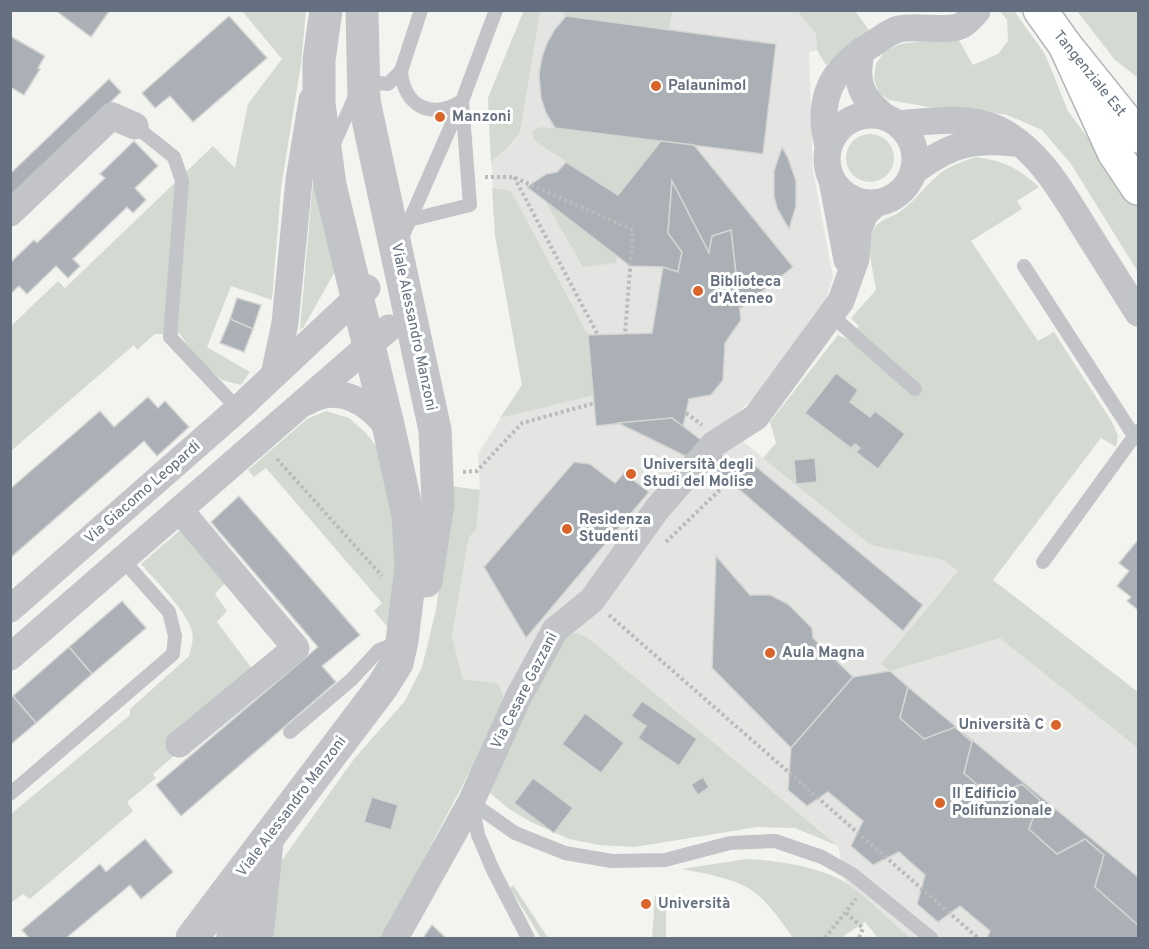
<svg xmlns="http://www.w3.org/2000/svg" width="1149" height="949" font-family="Overpass,sans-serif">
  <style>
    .built { fill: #e4e5e3 }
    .green { fill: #d4dad1 }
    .building { fill: #aab0b5; stroke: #d4d5d3; stroke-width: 1.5 }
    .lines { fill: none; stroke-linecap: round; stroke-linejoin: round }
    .primary-casing { stroke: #b2b6b9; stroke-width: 36 }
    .path { stroke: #b9bbbd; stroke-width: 4; stroke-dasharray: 3 3; stroke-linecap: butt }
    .service { stroke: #c2c4c8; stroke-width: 14 }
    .minor { stroke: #c2c4c8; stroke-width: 27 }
    .tertiary { stroke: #c2c4c8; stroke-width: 33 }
    .primary { stroke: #fff; stroke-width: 33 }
    .poi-dot { fill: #da652a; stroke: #fff; stroke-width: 2 }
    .labels { text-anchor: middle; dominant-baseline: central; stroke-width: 6; stroke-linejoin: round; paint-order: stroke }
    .street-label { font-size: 15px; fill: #64707f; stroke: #fff }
    .poi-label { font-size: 15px; font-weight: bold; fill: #64707f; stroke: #fff; text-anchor: start }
  </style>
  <rect width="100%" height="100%" fill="#f3f4f0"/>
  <!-- built -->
  <polygon class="built" points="524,11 797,11 816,34 817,50 809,52 813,171 833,277 825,303 763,391 723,425 870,545 943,560 1138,707 1138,938 910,938 845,882 838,846 587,637 506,703 498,683 463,679 452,637 469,537 476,530 480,490 478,454 522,385 495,235 488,98"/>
  <!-- green -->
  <g class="green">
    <polygon points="524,10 540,11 520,132 508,147 491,162 488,98"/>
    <polygon points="242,11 306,11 301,64 281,188 272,300 231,286 207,347 250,372 241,385 222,380 196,358 180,334 155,334 137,350 134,345 11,451 11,326 58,281 65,288 213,146 235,168 248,104 282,59"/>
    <polygon points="562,11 672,11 669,30 566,16"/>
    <polygon points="797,11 855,11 870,31 826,65 817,50 816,34"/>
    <polygon points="1000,11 1014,11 1045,54 1068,111 1138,206 1138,272 1071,164 1042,130 1007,115 979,110 928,107 889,100 879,93 874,79 876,64 884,52 900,44 957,37 973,65 998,54 1008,41 1007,20"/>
    <polygon points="1077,11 1138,11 1138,78 1115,60"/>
    <polygon points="541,127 661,141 618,195 536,142 533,138 533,131"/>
    <circle cx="870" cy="158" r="24"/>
    <path d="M976 157C1007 162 1016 167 1039 187L1017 201 1022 209 971 241 1038 341 1054 332 1112 422 1118 436 1116 447 1101 438 993 580 1138 692V748L1000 638 890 671 881 664 958 571 943 560 870 545 763 458 776 443 770 422 838 335 847 339 859 326 851 318 876 290C874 273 865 247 873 231 877 220 890 218 898 213 916 201 926 184 942 172 953 165 963 161 976 157Z"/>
    <polygon points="313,181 337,268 303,328 300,329"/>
    <polygon points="492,188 511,191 588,335 594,395 500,418 522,385 495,235"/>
    <polygon points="545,201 617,256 616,263 583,267"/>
    <polygon points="326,411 349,418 366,433 377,447 392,500 396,590 387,626 374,611 382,603 266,468 254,477 248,470 307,419"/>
    <polygon points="450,486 480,490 476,530 469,537 452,637 463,679 498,683 506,703 382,938 274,938 277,867 354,759 405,701 422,667 436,610 449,518"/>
    <path d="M186 525 226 582 215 594 227 611 217 622 253 670 176 754 153 774 156 778 127 802 133 811 30 899 23 894 11 903V814L130 715V709L189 656C191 648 194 641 192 632 188 612 155 580 141 564Z"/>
    <polygon points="575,633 587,637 838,846 795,828 757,827 635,847 599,845 569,839 531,822 509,809 489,792 542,679 564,637"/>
    <path d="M746 859C775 860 822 867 846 883 868 898 890 921 910 938H878L865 922 845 935 844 938H793C781 921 768 901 750 889 730 877 705 874 682 869Z"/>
    <polygon points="513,885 548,938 541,938 510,888"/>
    <polygon points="664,895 666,903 666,938 652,938 655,896"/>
  </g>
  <!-- building -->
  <g class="building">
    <polygon points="55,10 110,10 91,37"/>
    <polygon points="229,16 267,58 193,122 170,96 155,108 142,93"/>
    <polygon points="566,16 776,44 763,154 555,128 546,113 541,98 539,74 542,57 547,43 555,29"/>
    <polygon points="10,36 45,56 38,68 40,69 24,95 10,87"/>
    <polygon points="109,79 121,92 11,198 10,174"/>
    <polygon points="134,141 158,166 135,188 146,200 133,213 127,207 73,259 80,266 68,278 56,266 27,294 19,286 10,294 10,263 34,240 37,243 105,178 100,174"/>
    <polygon points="661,141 694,145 793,267 740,309 731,230 712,236 709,253 672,181 668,233 682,252 678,272 663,267 630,266 527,187 546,174 557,172 566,162 618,195"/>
    <polygon points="782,147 788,158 796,181 796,206 789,229 777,208 774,196 774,171"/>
    <polygon points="672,181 709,253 712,236 731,230 741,320 725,343 723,380 711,395 689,399 683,427 672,418 596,426 588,335 652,333 663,267 678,272 682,252 668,233"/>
    <polygon points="237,298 261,305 253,329 230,319"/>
    <polygon points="230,319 253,329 244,352 220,343"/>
    <polygon points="836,373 858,390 850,402 870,417 875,411 905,434 878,469 856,452 860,448 855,444 851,448 805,413"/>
    <polygon points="148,397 158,408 165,401 189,427 157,456 144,441 10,558 10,489 100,411 114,427"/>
    <polygon points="672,418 736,466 747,459 923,605 903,631 720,473 618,423"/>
    <polygon points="815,458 817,482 796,484 794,460"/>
    <polygon points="574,462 590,464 615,483 624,473 649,492 526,638 484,567"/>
    <polygon points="239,496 360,635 322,666 336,682 181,816 156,785 318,647 211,522"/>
    <polygon points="1138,540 1138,610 1127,601 1131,597 1117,586 1129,571 1119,563"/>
    <polygon points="716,556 750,595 770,595 788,604 812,628 813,638 853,677 791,748 712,668"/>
    <polygon points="122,601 146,628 92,674 69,647"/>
    <polygon points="69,647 92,674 36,723 13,696"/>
    <polygon points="890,671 908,687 900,718 924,739 955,727 972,742 964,773 990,796 1022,784 1040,800 1029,829 1057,854 1085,839 1104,855 1095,887 1138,925 1138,938 987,938 990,931 960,906 938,922 917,904 925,875 899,852 873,865 851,846 863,821 828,792 807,806 788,790 791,748 853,677"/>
    <polygon points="908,687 1138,877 1138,925 1095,887 1104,855 1085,839 1057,854 1029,829 1040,800 1022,784 990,796 964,773 972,742 955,727 924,739 900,718"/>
    <polygon points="13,696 36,723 10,745 10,698"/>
    <polygon points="642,701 697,739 679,766 638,738 646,726 631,716"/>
    <polygon points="585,713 624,743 601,773 562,744"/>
    <polygon points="703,777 709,787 698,795 691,785"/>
    <polygon points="533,778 573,808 554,833 514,803"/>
    <polygon points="372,797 398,805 391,830 364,822"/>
    <polygon points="145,839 173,872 141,899 130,885 66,938 29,938 22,930 100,864 106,872"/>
    <polygon points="432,925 446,938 423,938"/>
  </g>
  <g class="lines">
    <defs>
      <g id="primary">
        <polyline points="1040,10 1065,45 1138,136"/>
        <polyline points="1065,45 1114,152 1138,188"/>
      </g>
    </defs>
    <!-- primary casing -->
    <use href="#primary" class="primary-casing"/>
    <!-- path -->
    <g class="path">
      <polyline points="485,177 513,177 633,230 625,334"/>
      <polyline points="514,177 598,335"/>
      <polyline points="686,413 702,425"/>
      <polyline points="277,459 382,576"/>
      <polyline points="463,472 477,471 522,423 595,403"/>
      <polyline points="666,542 734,476"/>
      <polyline points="609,615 978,938"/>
      <polyline points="846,913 863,928 859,938"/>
      <polyline points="825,938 856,899"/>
    </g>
    <!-- service -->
    <g class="service">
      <path d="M401 71C404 107 432 120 462 101L470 205 409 220"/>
      <polyline points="135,126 174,157 182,181 170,337 238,409"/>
      <polyline points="332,148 362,81 388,84 401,71 421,10"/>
      <polyline points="401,240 462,101 496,10"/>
      <polyline points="1024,266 1134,436 1138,439"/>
      <polyline points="831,315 915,389"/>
      <polyline points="1043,562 1138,431"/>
      <polyline points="290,732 351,680 379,650 400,642"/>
      <polyline points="10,794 173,654 175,636 169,612 123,560"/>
      <polyline points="471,802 515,833 565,853 612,861 665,860 730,843 775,841 822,857 852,874 931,938"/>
      <polyline points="472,804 478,835 493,870 528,938"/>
    </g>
    <!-- minor -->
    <g class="minor">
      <path d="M862 50C854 80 860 97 884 116"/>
      <circle cx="871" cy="159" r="44"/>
      <path d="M898 124C929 121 968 115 998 129 1040 150 1063 194 1087 232 1104 259 1121 286 1138 313"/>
      <path d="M828 146C816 99 831 69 871 45 879 40 890 31 899 29 914 25 948 32 960 26 966 24 972 16 977 11"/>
      <path d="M913 172C948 146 970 138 1013 143"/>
      <polyline points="832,180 847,260"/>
      <polyline points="10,213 112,116 135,126"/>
      <polyline points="274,375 285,323 299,180 312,100"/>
      <path d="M307 402C339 383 369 402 389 429"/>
      <polyline points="10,609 238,409 367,288"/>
      <polyline points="10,657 389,328"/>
      <polyline points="179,744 296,648 180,510"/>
      <polyline points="395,938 471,802 519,696 555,630 592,600 657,509 714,444 756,417 841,301 856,259 858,232 864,215 876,203"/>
    </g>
    <!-- tertiary -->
    <g class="tertiary">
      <polyline points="362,10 364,101 435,430 438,503 426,581"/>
      <polyline points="192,938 382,687 397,663 402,641 411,567 408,516 389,429 330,185 319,104 319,60 326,10"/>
      <polyline points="233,938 236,880"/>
      <polyline points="257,938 267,842"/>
    </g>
    <!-- primary -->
    <use href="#primary" class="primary"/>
  </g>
  <!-- markers -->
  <g class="poi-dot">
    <circle cx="656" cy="86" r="6"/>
    <circle cx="440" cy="117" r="6"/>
    <circle cx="698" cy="291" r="6"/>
    <circle cx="631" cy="474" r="6"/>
    <circle cx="567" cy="529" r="6"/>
    <circle cx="770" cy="653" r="6"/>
    <circle cx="1056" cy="725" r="6"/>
    <circle cx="940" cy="803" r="6"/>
    <circle cx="646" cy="904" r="6"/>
  </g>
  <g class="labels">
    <!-- street labels -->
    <g class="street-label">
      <text transform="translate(1089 74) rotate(51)">Tangenziale Est</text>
      <text transform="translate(413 327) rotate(78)">Viale Alessandro Manzoni</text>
      <text transform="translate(143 493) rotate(-41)">Via Giacomo Leopardi</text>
      <text transform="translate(525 691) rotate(-63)">Via Cesare Gazzani</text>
      <text transform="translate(292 807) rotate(-53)">Viale Alessandro Manzoni</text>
    </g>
    <!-- poi labels -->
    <g class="poi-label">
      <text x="668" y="86">Palaunimol</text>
      <text x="452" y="117">Manzoni</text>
      <text x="710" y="282">Biblioteca<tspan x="710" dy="17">d'Ateneo</tspan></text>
      <text x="643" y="465">Università degli<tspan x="643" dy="17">Studi del Molise</tspan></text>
      <text x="579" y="520">Residenza<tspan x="579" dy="17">Studenti</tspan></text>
      <text x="782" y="653">Aula Magna</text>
      <text x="1044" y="725" text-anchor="end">Università C</text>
      <text x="952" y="794">II Edificio<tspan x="952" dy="17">Polifunzionale</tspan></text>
      <text x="658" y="904">Università</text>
    </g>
  </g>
  <!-- border -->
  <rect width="1149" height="949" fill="none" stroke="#64707f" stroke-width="24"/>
</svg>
